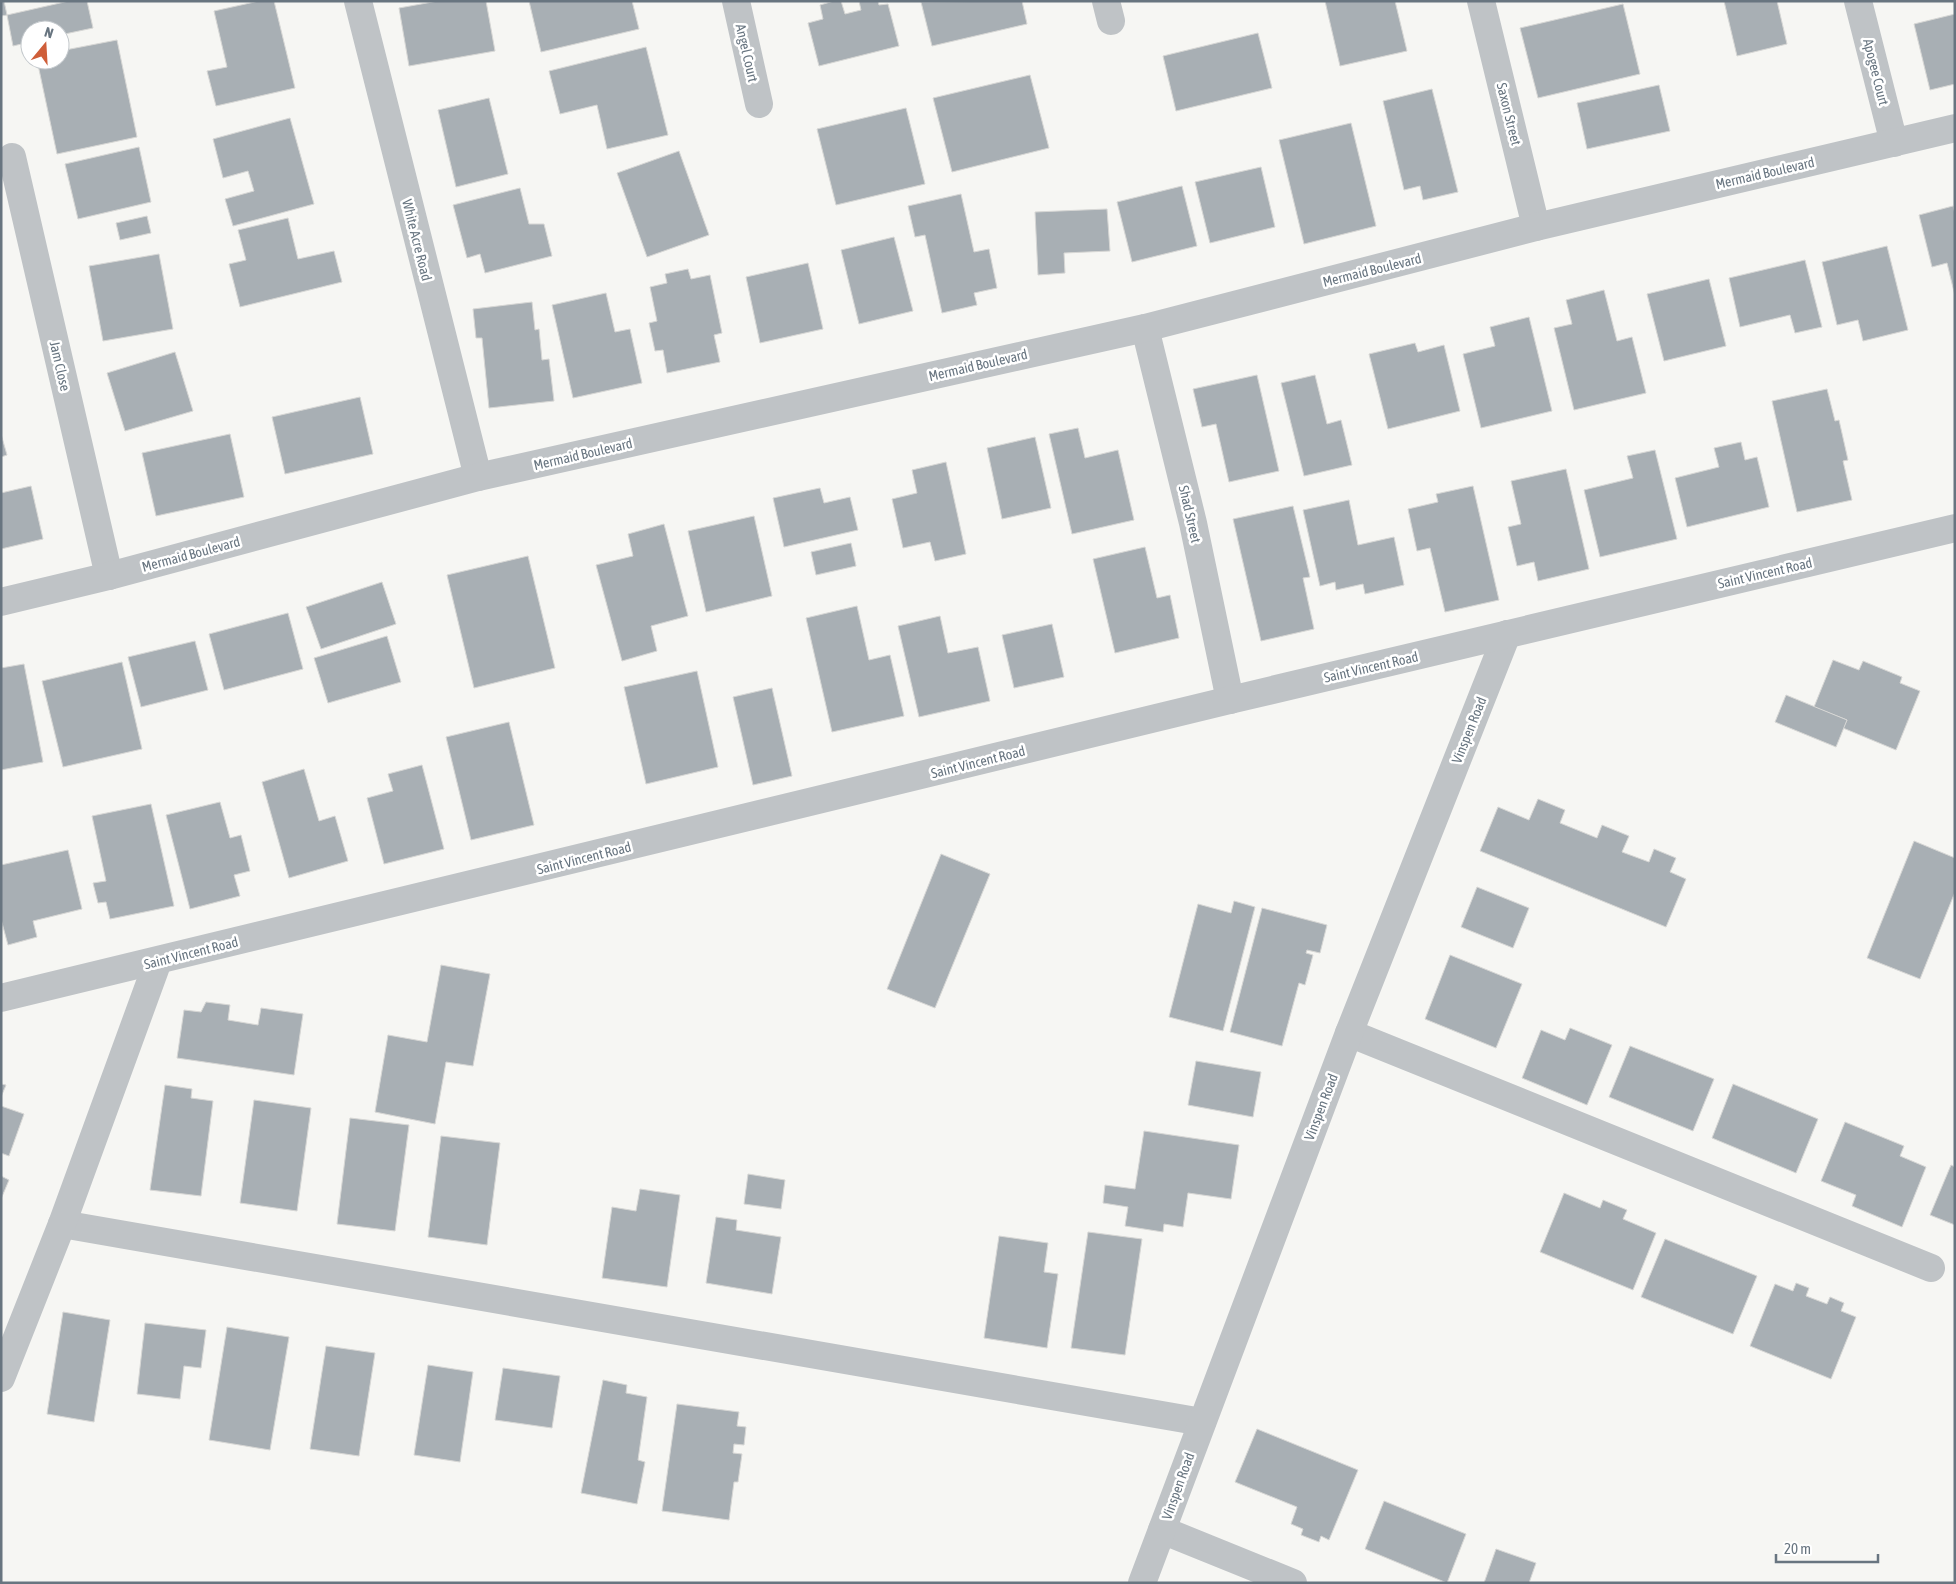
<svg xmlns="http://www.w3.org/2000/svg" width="1956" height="1584" font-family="'Asap Condensed',sans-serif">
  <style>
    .building { fill: #a8afb4; stroke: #d7d7d5 }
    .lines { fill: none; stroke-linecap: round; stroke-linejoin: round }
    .minor { stroke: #bfc3c6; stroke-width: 28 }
    .tertiary { stroke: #bfc3c6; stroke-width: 28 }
    .labels { text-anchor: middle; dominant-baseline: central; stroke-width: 5; stroke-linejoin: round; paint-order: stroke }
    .street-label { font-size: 14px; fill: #687580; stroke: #fff }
  </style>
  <rect width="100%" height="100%" fill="#f6f6f3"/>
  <!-- building -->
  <g class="building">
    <polygon points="1,1 4,1 7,15 1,16"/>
    <polygon points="69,1 87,1 93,28 60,35 60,30 30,30 30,42 13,46 7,15"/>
    <polygon points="259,1 274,1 295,88 216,106 207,71 227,67 214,11"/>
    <polygon points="438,1 486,1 495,51 409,66 399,8"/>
    <polygon points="529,1 632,1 639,29 541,52"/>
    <polygon points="834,1 841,1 845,14 861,10 859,1 878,1 879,5 888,4 899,46 819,66 808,23 823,19 820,5"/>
    <polygon points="1022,1 1027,24 932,46 921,2"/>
    <polygon points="1325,1 1395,1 1407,51 1340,66"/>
    <polygon points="1724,1 1777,1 1787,44 1737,56"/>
    <polygon points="1623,4 1640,74 1538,98 1520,28"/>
    <polygon points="1955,14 1955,84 1930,90 1914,24"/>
    <polygon points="1258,33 1272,88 1176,111 1163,56"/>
    <polygon points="117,40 137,137 57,154 37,60 60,60 60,51"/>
    <polygon points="646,47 668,135 607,149 597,105 560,114 549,71"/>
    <polygon points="1030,75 1049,148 952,172 933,98"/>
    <polygon points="1659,85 1670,131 1587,149 1577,103"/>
    <polygon points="1432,89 1458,192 1423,200 1420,186 1404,190 1383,101"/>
    <polygon points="489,98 508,174 456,187 438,110"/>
    <polygon points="906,108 925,184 836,205 817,129"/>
    <polygon points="290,118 314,204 233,226 225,199 254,191 248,171 223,178 213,139"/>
    <polygon points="1351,123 1376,226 1304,244 1279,140"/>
    <polygon points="139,147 151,202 78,219 65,164"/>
    <polygon points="679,151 709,235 647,257 617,173"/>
    <polygon points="1261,167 1275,227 1210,243 1195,182"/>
    <polygon points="1182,186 1197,246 1132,262 1117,202"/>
    <polygon points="520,188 529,224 544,224 552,256 485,273 480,254 467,258 453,205"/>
    <polygon points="961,194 974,252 989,249 997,288 974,293 977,305 942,313 925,235 915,237 908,206"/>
    <polygon points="1953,206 1955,214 1955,296 1947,263 1932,267 1919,215"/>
    <polygon points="1107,209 1110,251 1064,253 1065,273 1038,275 1035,212"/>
    <polygon points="147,216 151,233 120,240 116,223"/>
    <polygon points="288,218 298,259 334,251 342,282 240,307 229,264 246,260 238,230"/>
    <polygon points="894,237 913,311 859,324 841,250"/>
    <polygon points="1887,246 1908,330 1863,341 1858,320 1837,325 1822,262"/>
    <polygon points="159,254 173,329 103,341 89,266"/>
    <polygon points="1805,260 1822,327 1795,333 1790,315 1740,327 1729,278"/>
    <polygon points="808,263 823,329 760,343 746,277"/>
    <polygon points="688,269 691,279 710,275 722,333 714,335 720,362 667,373 663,350 655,351 649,323 657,321 650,287 667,283 665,274"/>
    <polygon points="1709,279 1726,346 1664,361 1647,294"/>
    <polygon points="1604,290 1617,341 1632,337 1646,393 1574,410 1554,328 1572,324 1566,300"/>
    <polygon points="606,293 615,332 630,329 642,383 573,398 552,305"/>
    <polygon points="532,302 535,330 539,329 542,360 549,359 554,401 489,408 482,338 476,338 473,309"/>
    <polygon points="1529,317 1552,411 1481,428 1463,354 1495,346 1490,327"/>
    <polygon points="1415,343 1418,352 1444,345 1460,411 1388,429 1369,354"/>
    <polygon points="175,352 193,411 125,431 107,373"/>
    <polygon points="1257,375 1279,471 1229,482 1216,424 1202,427 1193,389"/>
    <polygon points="1315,375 1327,424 1341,420 1352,465 1304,476 1281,383"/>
    <polygon points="1827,389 1835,421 1839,420 1848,460 1843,461 1852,500 1797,512 1772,401"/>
    <polygon points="360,397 373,454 285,474 272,417"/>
    <polygon points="1078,428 1085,458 1118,450 1134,520 1072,534 1049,434"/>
    <polygon points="1,434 7,455 1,457"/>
    <polygon points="230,434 244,497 156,516 142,453"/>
    <polygon points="1035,437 1051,508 1002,519 987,448"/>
    <polygon points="1741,442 1745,460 1757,457 1769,507 1687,527 1675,478 1719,467 1714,448"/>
    <polygon points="1655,450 1677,539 1600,557 1584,490 1633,478 1627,456"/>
    <polygon points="946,462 966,554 935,561 930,542 903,548 892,499 917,493 912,470"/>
    <polygon points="1566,469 1589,569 1538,581 1534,562 1517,566 1508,527 1521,524 1511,481"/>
    <polygon points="31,486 43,539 1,549 1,493"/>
    <polygon points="1473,486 1499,600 1445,612 1430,548 1417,551 1408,509 1438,502 1436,494"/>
    <polygon points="820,488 824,503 850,497 858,530 784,547 773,498"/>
    <polygon points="1349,500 1358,545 1394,537 1404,585 1365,594 1363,584 1336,590 1335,582 1320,586 1303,510"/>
    <polygon points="1293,506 1310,577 1303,578 1314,629 1261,641 1233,519"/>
    <polygon points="754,516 772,596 706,612 688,531"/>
    <polygon points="664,524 688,616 651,626 657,651 622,661 596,565 633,556 628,534"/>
    <polygon points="851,543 856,566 816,575 811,552"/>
    <polygon points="1145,547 1157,598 1170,595 1179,638 1115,653 1093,559"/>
    <polygon points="528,556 555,668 474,688 447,575"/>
    <polygon points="382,582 396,624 321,649 306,607"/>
    <polygon points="857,606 869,660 890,655 904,716 832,732 806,618"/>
    <polygon points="288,613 303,669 224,690 209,634"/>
    <polygon points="940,616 948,653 978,647 990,701 919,717 898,626"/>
    <polygon points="1052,624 1064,677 1014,688 1002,635"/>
    <polygon points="387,636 401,682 328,703 314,658"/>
    <polygon points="195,641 208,690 141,707 128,657"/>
    <polygon points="1833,660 1859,670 1863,661 1902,677 1900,683 1920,691 1896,750 1843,728 1847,720 1814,707"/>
    <polygon points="122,662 142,749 63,767 42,681"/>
    <polygon points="24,664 43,762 1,770 1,668"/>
    <polygon points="697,671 718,767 646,784 624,687"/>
    <polygon points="772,688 792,776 753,785 733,697"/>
    <polygon points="1786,695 1847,720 1836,747 1775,722"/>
    <polygon points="509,722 534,825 471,840 446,737"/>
    <polygon points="422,765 444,849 384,864 367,798 393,791 388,774"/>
    <polygon points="304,769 319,821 335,816 348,861 289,878 262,782"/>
    <polygon points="1538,799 1565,810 1560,823 1597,838 1602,825 1629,836 1622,852 1649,862 1654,849 1676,858 1670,872 1686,879 1666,927 1480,851 1498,807 1529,820"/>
    <polygon points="220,802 230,838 241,835 250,871 234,875 240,896 190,909 166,815"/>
    <polygon points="151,804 174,906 110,919 106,902 98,903 93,883 106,881 92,816"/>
    <polygon points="1914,841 1955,858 1955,892 1920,979 1867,958"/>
    <polygon points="68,850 82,909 33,921 37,937 8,945 1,919 1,865"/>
    <polygon points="941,854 990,874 935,1008 887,989"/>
    <polygon points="1477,887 1529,908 1513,948 1461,927"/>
    <polygon points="1234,901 1255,907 1223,1031 1169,1017 1198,904 1231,913"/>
    <polygon points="1262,908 1327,925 1320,953 1307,950 1306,953 1313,955 1305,985 1299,983 1282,1046 1230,1032"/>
    <polygon points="1450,955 1522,984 1496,1048 1425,1019"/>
    <polygon points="441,965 490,974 473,1066 446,1062 435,1124 375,1112 388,1035 427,1042"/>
    <polygon points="206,1002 230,1005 228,1020 258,1025 261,1008 303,1014 294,1075 177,1058 184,1010 201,1012"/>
    <polygon points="1570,1028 1612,1045 1587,1105 1522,1078 1541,1030 1565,1040"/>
    <polygon points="1630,1046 1714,1079 1693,1131 1609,1097"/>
    <polygon points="1196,1061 1261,1072 1253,1117 1188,1105"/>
    <polygon points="1,1084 6,1085 1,1097"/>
    <polygon points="1733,1084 1818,1119 1796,1173 1712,1138"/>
    <polygon points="165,1085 192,1089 191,1098 213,1101 201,1196 150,1190"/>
    <polygon points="254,1100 311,1108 297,1211 240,1203"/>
    <polygon points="1,1106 24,1114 9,1156 1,1153"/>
    <polygon points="350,1118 409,1125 395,1231 337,1224"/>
    <polygon points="1845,1122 1904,1146 1900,1156 1926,1167 1902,1227 1852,1206 1856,1195 1821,1181"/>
    <polygon points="1144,1131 1239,1145 1231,1199 1188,1193 1183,1227 1164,1224 1163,1232 1125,1226 1128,1207 1103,1203 1105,1185 1135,1189"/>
    <polygon points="441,1136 500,1143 487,1245 428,1237"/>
    <polygon points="1951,1165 1955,1167 1955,1225 1930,1215"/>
    <polygon points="748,1174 785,1180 781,1209 744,1204"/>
    <polygon points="1,1176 9,1180 1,1199"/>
    <polygon points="640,1189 680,1195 667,1287 602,1278 612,1207 636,1211"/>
    <polygon points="1564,1193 1600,1208 1603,1200 1627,1210 1623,1219 1656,1233 1633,1290 1540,1252"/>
    <polygon points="716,1217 737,1220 736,1230 781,1237 772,1294 706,1283"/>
    <polygon points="1088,1232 1142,1239 1125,1355 1071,1348"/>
    <polygon points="999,1236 1048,1243 1044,1272 1058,1274 1047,1348 984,1338"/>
    <polygon points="1665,1239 1757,1276 1733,1334 1641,1297"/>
    <polygon points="1796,1283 1809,1288 1806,1296 1827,1304 1830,1297 1844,1303 1841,1311 1856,1317 1831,1379 1750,1346 1775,1284 1793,1291"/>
    <polygon points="63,1312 110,1320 94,1422 47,1414"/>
    <polygon points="145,1323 206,1330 201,1368 184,1366 180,1399 137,1394"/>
    <polygon points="227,1327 289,1337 270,1450 209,1440"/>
    <polygon points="326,1346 375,1353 359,1456 310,1449"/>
    <polygon points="428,1365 473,1372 460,1462 414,1455"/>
    <polygon points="503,1368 560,1376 552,1428 495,1420"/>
    <polygon points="603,1380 627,1385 626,1393 647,1397 638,1460 645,1462 637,1504 581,1493"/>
    <polygon points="677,1404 739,1412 737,1426 746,1427 744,1445 734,1444 733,1453 742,1454 738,1482 734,1482 729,1520 662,1511"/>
    <polygon points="1257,1429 1358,1470 1329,1540 1321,1536 1319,1542 1301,1535 1303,1529 1291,1524 1297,1507 1235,1482"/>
    <polygon points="1384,1501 1466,1534 1447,1583 1365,1549"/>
    <polygon points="1496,1549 1536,1563 1529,1583 1484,1583"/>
  </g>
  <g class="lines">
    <!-- minor -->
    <g class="minor">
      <polyline points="358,1 478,477"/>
      <polyline points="736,1 759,104"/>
      <polyline points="1106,1 1111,21"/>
      <polyline points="1481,1 1536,227"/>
      <polyline points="1858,1 1894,143"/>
      <polyline points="12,157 109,576"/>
      <polyline points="1145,328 1193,523 1230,700"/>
      <polyline points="1,602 109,576 478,477 1145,328 1536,227 1955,128"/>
      <polyline points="1349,1033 1931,1268"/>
      <polyline points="62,1224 1202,1422"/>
      <polyline points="1,1378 62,1224 158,961"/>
      <polyline points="1162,1530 1293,1583"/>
      <polyline points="1142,1583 1349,1033 1507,634"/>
    </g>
    <!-- tertiary -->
    <polyline class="tertiary" points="1,998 1230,700 1955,528"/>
  </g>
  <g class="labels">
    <!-- street labels -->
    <g class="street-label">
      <text transform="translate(747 53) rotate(77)">Angel Court</text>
      <text transform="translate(1876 72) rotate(76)">Apogee Court</text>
      <text transform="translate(1509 114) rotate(76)">Saxon Street</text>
      <text transform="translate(1765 173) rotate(-13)">Mermaid Boulevard</text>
      <text transform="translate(417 240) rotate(76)">White Acre Road</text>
      <text transform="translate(1372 270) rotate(-14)">Mermaid Boulevard</text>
      <text transform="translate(978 365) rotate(-13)">Mermaid Boulevard</text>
      <text transform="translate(60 366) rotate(77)">Jam Close</text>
      <text transform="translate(583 454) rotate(-13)">Mermaid Boulevard</text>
      <text transform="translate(1190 514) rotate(77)">Shad Street</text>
      <text transform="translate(191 554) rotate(-15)">Mermaid Boulevard</text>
      <text transform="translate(1765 573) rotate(-13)">Saint Vincent Road</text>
      <text transform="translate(1371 667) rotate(-13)">Saint Vincent Road</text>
      <text transform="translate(1469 730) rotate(-68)">Vinspen Road</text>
      <text transform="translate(978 762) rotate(-14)">Saint Vincent Road</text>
      <text transform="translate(584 858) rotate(-14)">Saint Vincent Road</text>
      <text transform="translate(191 953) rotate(-14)">Saint Vincent Road</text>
      <text transform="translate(1321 1107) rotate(-69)">Vinspen Road</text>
      <text transform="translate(1178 1486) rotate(-70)">Vinspen Road</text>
    </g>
  </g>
  <!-- border -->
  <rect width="1956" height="1584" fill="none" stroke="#687580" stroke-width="5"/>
  <!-- north arrow -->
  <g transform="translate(45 45) rotate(18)"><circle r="24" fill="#ffffff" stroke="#c3c8cc"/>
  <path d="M0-4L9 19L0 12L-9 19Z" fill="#cf5e39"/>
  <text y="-8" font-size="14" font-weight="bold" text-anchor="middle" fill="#687580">N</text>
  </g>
  <!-- scale -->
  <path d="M1776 1554v8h102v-8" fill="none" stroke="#687580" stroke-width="2.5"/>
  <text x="1784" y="1554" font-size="15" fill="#687580" stroke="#ffffff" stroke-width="4" paint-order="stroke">20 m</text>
</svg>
